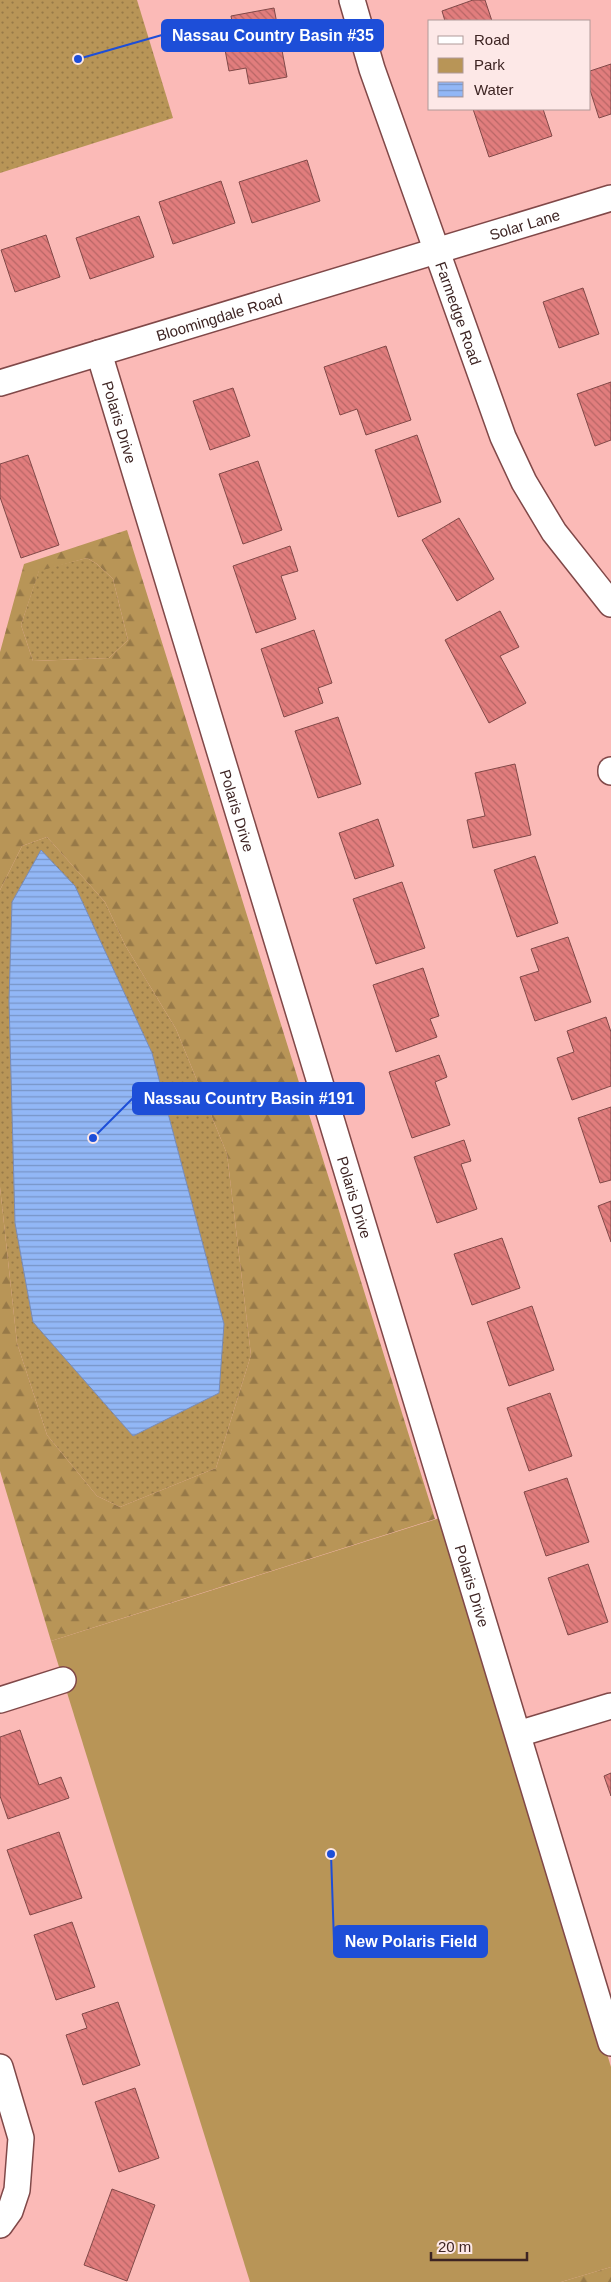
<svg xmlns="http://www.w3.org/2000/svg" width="611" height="2282" font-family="Arial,sans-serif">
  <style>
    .grass { fill: url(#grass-dots) }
    .forest { fill: url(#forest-firs); fill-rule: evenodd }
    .park { fill: #b89557 }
    .water { fill: url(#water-rules); stroke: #788bb7 }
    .building { fill: url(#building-back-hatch); stroke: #814948 }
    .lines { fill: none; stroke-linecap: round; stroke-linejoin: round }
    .street-casing { stroke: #804848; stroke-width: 28 }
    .street { stroke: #fff; stroke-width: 25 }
    .labels { text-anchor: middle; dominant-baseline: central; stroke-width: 4; stroke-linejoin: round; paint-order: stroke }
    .street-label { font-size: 15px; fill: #3d2423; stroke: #fde8e7 }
    .leader { fill: none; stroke: #1d4ed8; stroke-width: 2 }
    .callout-dot { fill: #1d4ed8; stroke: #fde8e7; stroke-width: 2 }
    .callout { fill: #1d4ed8; stroke: #1d4ed8; stroke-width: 2 }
    .callout-label { font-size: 16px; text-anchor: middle; font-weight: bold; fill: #fff }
  </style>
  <defs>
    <pattern id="grass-dots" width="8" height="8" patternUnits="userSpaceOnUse" patternTransform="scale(1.25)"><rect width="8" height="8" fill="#b89557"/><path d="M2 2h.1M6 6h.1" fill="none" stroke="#977948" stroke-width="1.8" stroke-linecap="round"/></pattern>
    <pattern id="forest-firs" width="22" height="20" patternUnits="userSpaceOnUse" patternTransform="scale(1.25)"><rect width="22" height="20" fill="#b89557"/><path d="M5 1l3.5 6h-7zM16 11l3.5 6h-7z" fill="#977948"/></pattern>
    <pattern id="water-rules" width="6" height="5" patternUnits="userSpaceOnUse" patternTransform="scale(1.25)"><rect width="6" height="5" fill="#92b7f6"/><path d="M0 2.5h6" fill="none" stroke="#7895c7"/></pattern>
    <pattern id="building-back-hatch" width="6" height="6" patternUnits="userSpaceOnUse" patternTransform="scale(1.25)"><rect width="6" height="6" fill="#e17d7d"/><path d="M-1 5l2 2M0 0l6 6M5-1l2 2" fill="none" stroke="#b86666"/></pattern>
  </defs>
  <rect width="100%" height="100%" fill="#fbbab7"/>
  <!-- grass -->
  <g class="grass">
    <polygon points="0,0 137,0 173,118 0,173"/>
    <polygon points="87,558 97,564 113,579 128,640 109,658 33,661 21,625 39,570"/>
    <polygon points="47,837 105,902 125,945 176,1029 227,1154 251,1355 216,1468 120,1507 97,1496 47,1435 17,1343 0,1187 0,890 22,846"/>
  </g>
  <!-- forest -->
  <g class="forest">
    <path d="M127 530 435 1519 51 1641 0 1471V1187L17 1343 47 1435 97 1496 120 1507 216 1468 251 1355 227 1154 176 1029 125 945 105 902 47 837 22 846 0 890V652L24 564ZM87 558 97 564 113 579 128 640 109 658 33 661 21 625 39 571Z"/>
    <polygon points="611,2267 611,2282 561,2282"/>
  </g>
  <!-- park -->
  <polygon class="park" points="443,1517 611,2067 611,2267 561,2282 250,2282 51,1641"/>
  <!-- water -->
  <polygon class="water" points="41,850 75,886 152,1053 224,1324 219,1393 133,1436 33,1322 15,1223 9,1001 12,902"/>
  <!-- building -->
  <g class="building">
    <polygon points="473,0 485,0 492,21 445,21 442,11"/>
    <polygon points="274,8 287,77 249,84 246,68 229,71 223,39 235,37 231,16"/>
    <polygon points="611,64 611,114 599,118 590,90 590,71"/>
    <polygon points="473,109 543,109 552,136 489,157"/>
    <polygon points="307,160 320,201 252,223 239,182"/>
    <polygon points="221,181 235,223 173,244 159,202"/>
    <polygon points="139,216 154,257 90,279 76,238"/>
    <polygon points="46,235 60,277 15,292 1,250"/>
    <polygon points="583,288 599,334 559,348 543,302"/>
    <polygon points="386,346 411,420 366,435 357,409 340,415 324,367"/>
    <polygon points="611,382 611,440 595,446 577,394"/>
    <polygon points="233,388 250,436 210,450 193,401"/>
    <polygon points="417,435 441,502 398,517 375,450"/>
    <polygon points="28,455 59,545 21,558 0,497 0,464"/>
    <polygon points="258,461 282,530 243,544 219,474"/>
    <polygon points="459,518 494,579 457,601 422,540"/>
    <polygon points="290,546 298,571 281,576 296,619 256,633 233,566"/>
    <polygon points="500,611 519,647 500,656 526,703 489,723 445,640"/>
    <polygon points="314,630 332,683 318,688 323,703 284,717 261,649"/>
    <polygon points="338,717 361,784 318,798 295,731"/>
    <polygon points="515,764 531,835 473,848 467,820 485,816 475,773"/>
    <polygon points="378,819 394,866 355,879 339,833"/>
    <polygon points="535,856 558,923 517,937 494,870"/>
    <polygon points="402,882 425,948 376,964 353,899"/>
    <polygon points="568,937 591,1002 535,1021 520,977 539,971 531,949"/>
    <polygon points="423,968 439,1016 430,1019 437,1037 396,1052 373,985"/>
    <polygon points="606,1017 611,1032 611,1086 572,1100 557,1058 574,1052 567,1031"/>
    <polygon points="439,1055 447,1077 435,1082 450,1125 412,1138 389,1072"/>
    <polygon points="611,1107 611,1180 600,1183 578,1118"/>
    <polygon points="464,1140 471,1161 461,1164 477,1209 437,1223 414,1157"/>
    <polygon points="611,1201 611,1242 598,1206"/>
    <polygon points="502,1238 520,1288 472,1305 454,1254"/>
    <polygon points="532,1306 554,1370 509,1386 487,1322"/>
    <polygon points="550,1393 572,1456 529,1471 507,1408"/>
    <polygon points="567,1478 589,1542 546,1556 524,1492"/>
    <polygon points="588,1564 608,1622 568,1635 548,1578"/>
    <polygon points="20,1730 39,1785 61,1777 69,1798 8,1819 0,1796 0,1737"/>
    <polygon points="611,1773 611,1796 604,1776"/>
    <polygon points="59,1832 82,1898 30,1915 7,1850"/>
    <polygon points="72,1922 95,1987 56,2000 34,1935"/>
    <polygon points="118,2002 140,2065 83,2085 66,2035 87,2028 82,2014"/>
    <polygon points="135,2088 159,2158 119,2172 95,2102"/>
    <polygon points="112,2189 155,2205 127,2281 84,2265"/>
  </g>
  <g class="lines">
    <defs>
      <g id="street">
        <path id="s1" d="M352 0 372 69 503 437 524 482 554 532 611 604"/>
        <path id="s2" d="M99 353 611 2043"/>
        <path id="s3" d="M0 383 611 198"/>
        <polyline points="611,770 611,772"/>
        <polyline points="0,1700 63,1680"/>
        <polyline points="518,1734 611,1706"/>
        <polyline points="0,2067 21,2138 17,2190 10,2211 0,2225"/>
      </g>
    </defs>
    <!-- street casing -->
    <use href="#street" class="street-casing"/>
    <!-- street -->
    <use href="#street" class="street"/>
  </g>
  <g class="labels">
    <!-- street labels -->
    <g class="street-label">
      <text stroke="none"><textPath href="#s3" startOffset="548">Solar Lane</textPath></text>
      <text stroke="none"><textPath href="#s1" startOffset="331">Farmedge Road</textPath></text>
      <text stroke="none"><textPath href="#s3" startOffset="229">Bloomingdale Road</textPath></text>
      <text stroke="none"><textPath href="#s2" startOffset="72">Polaris Drive</textPath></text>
      <text stroke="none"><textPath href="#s2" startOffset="478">Polaris Drive</textPath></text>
      <text stroke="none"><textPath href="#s2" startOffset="882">Polaris Drive</textPath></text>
      <text stroke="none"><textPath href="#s2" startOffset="1288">Polaris Drive</textPath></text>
    </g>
  </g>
  <!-- callouts -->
  <path class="leader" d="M78 59L162 35M93 1138L133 1098M331 1854L334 1942"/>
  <g class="callout-dot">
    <circle cx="78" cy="59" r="5"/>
    <circle cx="93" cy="1138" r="5"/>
    <circle cx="331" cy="1854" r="5"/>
  </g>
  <g class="callout">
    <rect x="162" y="20" width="221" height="31" rx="5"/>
    <rect x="133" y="1083" width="231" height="31" rx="5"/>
    <rect x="334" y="1926" width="153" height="31" rx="5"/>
  </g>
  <g class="callout-label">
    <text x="273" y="41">Nassau Country Basin #35</text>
    <text x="249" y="1104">Nassau Country Basin #191</text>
    <text x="411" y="1947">New Polaris Field</text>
  </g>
  <!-- legend -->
  <rect x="428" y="20" width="162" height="90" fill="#fde8e7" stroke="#b09a99"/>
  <rect x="438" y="36" width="25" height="8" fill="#ffffff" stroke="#b09a99"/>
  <text x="474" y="45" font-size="15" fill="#3d2423">Road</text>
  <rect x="438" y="58" width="25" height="15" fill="#b89557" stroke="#b09a99"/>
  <text x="474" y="70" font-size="15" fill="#3d2423">Park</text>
  <rect x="438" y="82" width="25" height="15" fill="url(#water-rules)" stroke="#b09a99"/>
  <text x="474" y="95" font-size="15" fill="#3d2423">Water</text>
  <!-- scale -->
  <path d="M431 2252v8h96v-8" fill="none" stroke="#3d2423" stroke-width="2.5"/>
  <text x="438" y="2252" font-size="15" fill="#3d2423" stroke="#fde8e7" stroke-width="4" paint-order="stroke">20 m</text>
</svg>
